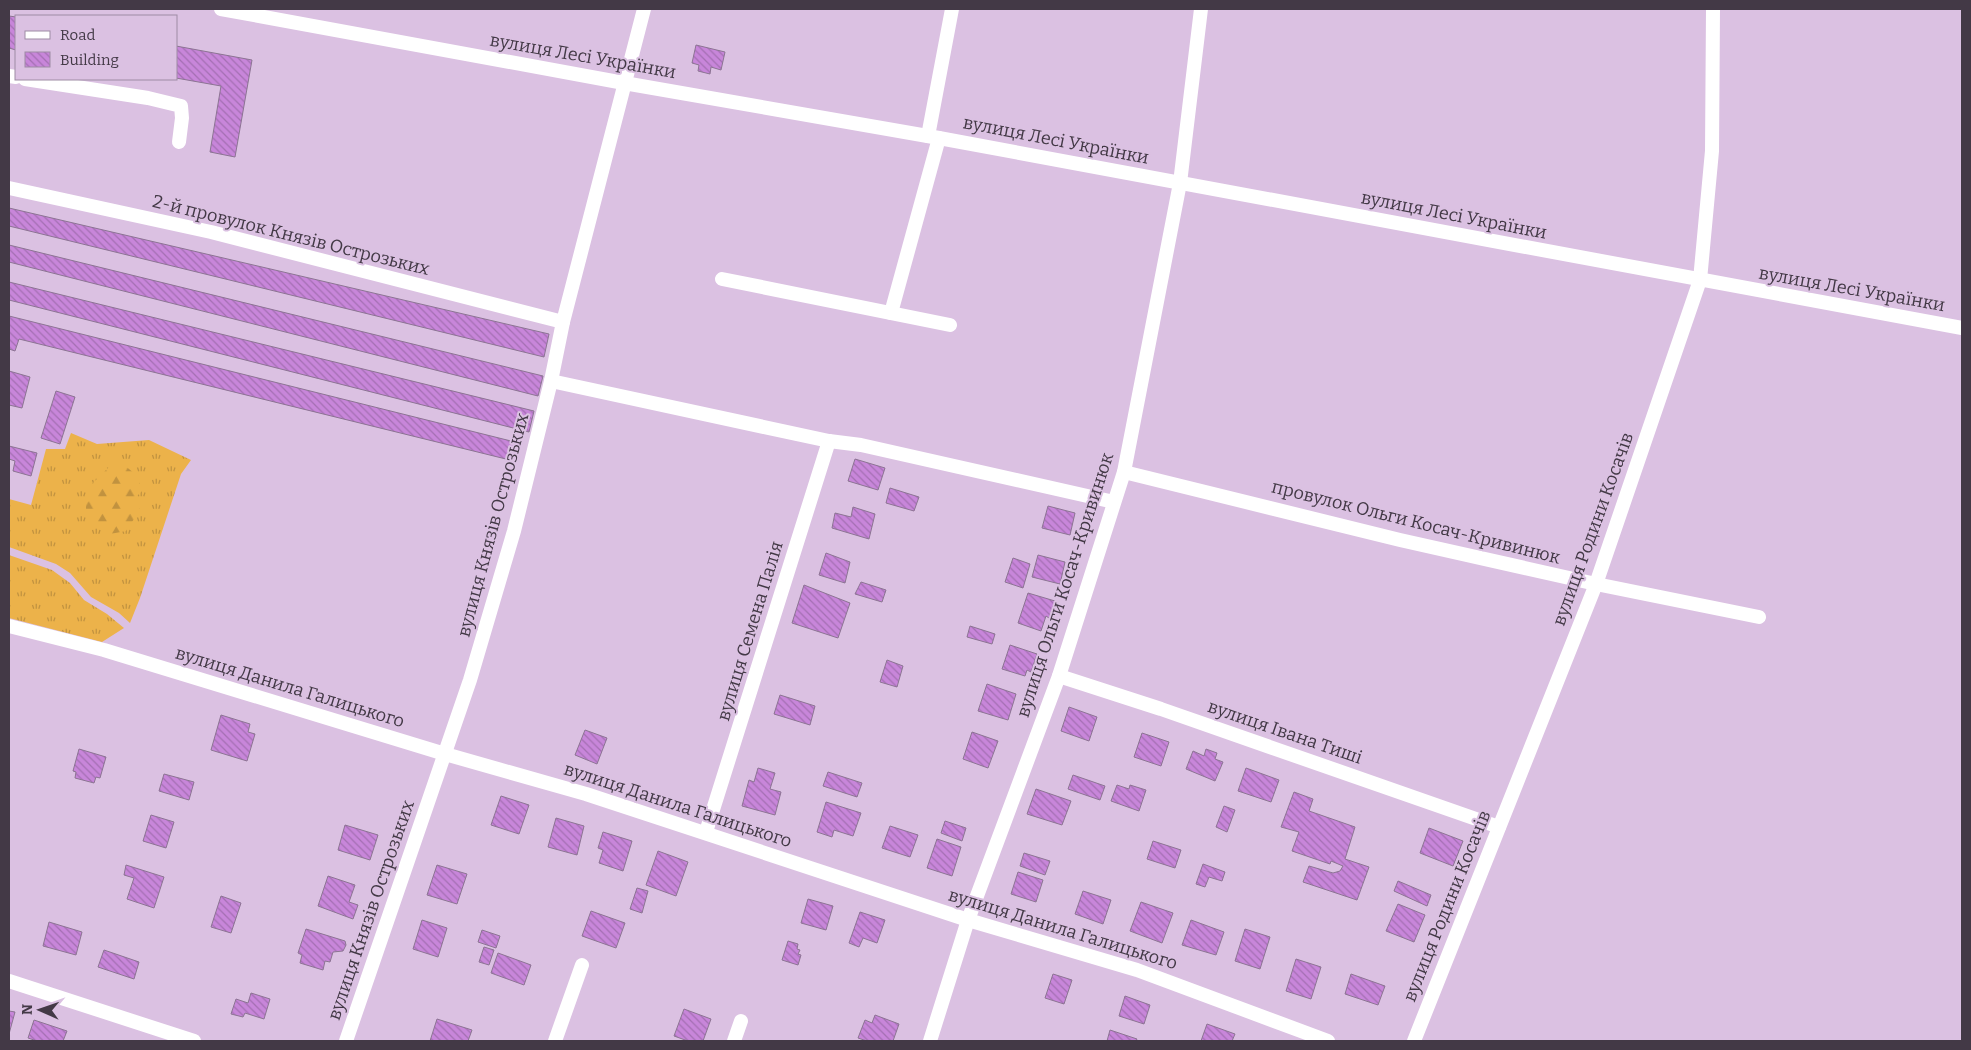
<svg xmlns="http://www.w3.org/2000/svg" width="1971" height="1050" font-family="Bitter,serif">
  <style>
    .grass { fill: url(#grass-tufts) }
    .forest { fill: url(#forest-firs) }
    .building { fill: url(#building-back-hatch); stroke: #8c7493 }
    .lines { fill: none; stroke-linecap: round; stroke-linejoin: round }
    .minor { stroke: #fff; stroke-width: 14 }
    .labels { text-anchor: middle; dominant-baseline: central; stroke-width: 4; stroke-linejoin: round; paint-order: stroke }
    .street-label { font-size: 18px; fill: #433946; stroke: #dbc1e2 }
  </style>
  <defs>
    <pattern id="grass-tufts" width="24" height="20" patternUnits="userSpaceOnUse" patternTransform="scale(1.25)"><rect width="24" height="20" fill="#ecb24a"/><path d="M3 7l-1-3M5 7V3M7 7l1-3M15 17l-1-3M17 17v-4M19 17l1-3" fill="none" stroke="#c1923f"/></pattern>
    <pattern id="forest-firs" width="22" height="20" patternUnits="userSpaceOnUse" patternTransform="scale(1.25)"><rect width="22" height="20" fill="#ecb24a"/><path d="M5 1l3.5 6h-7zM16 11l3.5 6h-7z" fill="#c1923f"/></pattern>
    <pattern id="building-back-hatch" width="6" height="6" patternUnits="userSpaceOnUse" patternTransform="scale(1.25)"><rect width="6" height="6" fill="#c886da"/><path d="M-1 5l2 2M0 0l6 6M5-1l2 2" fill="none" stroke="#a46fb3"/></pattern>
  </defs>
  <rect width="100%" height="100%" fill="#dbc1e2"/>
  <!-- grass -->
  <g class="grass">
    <polygon points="71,433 97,444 149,440 191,460 181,474 140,598 130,623 119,613 91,597 70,573 56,564 9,547 9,499 31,505 46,449 65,449"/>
    <polygon points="9,555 52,570 70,583 84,600 107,614 124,628 102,642 9,618"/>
  </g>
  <!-- forest -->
  <polygon class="forest" points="117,459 135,474 143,490 135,498 140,510 126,531 110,534 86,513 86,490"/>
  <!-- building -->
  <g class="building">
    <polygon points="9,16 16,17 16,50 9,48"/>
    <polygon points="696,45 725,52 721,70 711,67 710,74 698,71 699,65 692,63"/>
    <polygon points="176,46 252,60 235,157 210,152 221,86 176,78"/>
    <polygon points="9,208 549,334 544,357 9,226"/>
    <polygon points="9,245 543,376 538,396 9,262"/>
    <polygon points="9,282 534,411 529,432 9,300"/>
    <polygon points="9,316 519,443 514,461 19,339 15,351 9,349"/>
    <polygon points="9,371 30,377 22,408 9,405"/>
    <polygon points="56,391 75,397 60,444 41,438"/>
    <polygon points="9,446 37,453 31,476 13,471 15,461 9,459"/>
    <polygon points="855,459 885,468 878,490 848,481"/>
    <polygon points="890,488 919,497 914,511 886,503"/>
    <polygon points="1048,506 1075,513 1070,535 1042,528"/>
    <polygon points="853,507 875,514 869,539 832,528 835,513 851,517"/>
    <polygon points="826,553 850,562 845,583 819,575"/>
    <polygon points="1038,555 1065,562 1060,584 1032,577"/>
    <polygon points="1013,558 1030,564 1023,588 1005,582"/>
    <polygon points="861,582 886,590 882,602 855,594"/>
    <polygon points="804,585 850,603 838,638 792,623"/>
    <polygon points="1028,593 1055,601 1049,618 1046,616 1041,631 1018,623"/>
    <polygon points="970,626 995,634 992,644 967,637"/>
    <polygon points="1010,645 1037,654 1031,672 1027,670 1025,676 1002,669"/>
    <polygon points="887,660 903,666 897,687 880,682"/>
    <polygon points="987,684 1016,694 1008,720 978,711"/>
    <polygon points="780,695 815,706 810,725 774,714"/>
    <polygon points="1069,707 1097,717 1089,741 1061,731"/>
    <polygon points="221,715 250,724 248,732 255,734 247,761 211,750"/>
    <polygon points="585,730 607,738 597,764 575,755"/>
    <polygon points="972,732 998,741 988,768 963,759"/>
    <polygon points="1142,733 1169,742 1161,766 1134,757"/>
    <polygon points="79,749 106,757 100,778 96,777 94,783 75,778 76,772 73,771"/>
    <polygon points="1206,749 1217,753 1215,759 1223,762 1215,781 1186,769 1193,751 1204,756"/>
    <polygon points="758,768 775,773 770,789 781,792 775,815 742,806 749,780 754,782"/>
    <polygon points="1246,768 1279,780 1271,802 1238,791"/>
    <polygon points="828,772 862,783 857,797 823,786"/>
    <polygon points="164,774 194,782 189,800 159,791"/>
    <polygon points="1073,775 1105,786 1100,800 1068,789"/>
    <polygon points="1117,785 1129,789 1130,785 1146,790 1139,811 1111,801"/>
    <polygon points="1036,789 1071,801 1062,825 1027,814"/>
    <polygon points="1294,792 1313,799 1309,811 1355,827 1345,859 1369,867 1357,900 1303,882 1309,866 1333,873 1340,871 1343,866 1331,861 1330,864 1292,851 1299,832 1281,827"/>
    <polygon points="501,796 529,805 519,834 491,825"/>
    <polygon points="826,802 861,813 853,836 834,830 832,837 817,832"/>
    <polygon points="1224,806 1235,810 1227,832 1216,827"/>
    <polygon points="151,815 174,822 166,848 143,841"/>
    <polygon points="556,818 584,826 577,855 548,847"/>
    <polygon points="945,821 966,828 962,841 941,833"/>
    <polygon points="345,825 378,835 370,860 338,850"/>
    <polygon points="890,826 918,835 910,857 882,848"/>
    <polygon points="1429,828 1463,841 1453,866 1420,853"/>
    <polygon points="603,832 632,841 623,871 599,863 603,850 598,848"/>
    <polygon points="937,839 961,847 952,876 927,868"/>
    <polygon points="1153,841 1181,850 1175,868 1147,859"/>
    <polygon points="658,851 688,862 676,896 646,885"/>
    <polygon points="1024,853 1050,861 1045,875 1020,866"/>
    <polygon points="1203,864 1225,872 1222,881 1209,877 1205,887 1196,884"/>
    <polygon points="126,865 164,877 154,908 127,899 134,878 124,875"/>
    <polygon points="437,865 467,874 457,904 427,895"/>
    <polygon points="1018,872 1043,880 1036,902 1011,894"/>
    <polygon points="328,876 355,885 349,902 358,905 353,919 318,906"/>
    <polygon points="1398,881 1431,895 1427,906 1394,891"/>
    <polygon points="637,888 648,891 642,913 630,909"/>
    <polygon points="1083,891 1111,900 1103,924 1075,914"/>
    <polygon points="221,896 241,903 231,933 211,927"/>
    <polygon points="808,899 833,906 826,930 801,923"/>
    <polygon points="1141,902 1173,913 1162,943 1130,931"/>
    <polygon points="1398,904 1425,915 1414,942 1386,931"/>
    <polygon points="591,911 625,923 616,948 582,936"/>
    <polygon points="860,912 885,920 877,943 863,938 859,947 849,943"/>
    <polygon points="422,920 447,928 438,957 413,949"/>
    <polygon points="1191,920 1224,932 1216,955 1182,945"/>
    <polygon points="49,922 82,932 76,955 43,946"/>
    <polygon points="306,929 345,941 346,945 343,951 333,952 330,962 325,961 323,970 300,963 302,955 298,953"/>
    <polygon points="1245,929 1270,937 1260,969 1235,961"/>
    <polygon points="482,930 500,936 496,948 478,942"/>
    <polygon points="788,941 798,944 797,949 800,950 798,954 801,955 798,965 782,960"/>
    <polygon points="484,947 494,950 489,965 479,962"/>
    <polygon points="104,950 139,962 134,979 98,967"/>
    <polygon points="498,953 531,965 524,985 491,973"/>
    <polygon points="1296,959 1321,967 1311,999 1286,991"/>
    <polygon points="1053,974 1072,980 1064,1004 1045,998"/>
    <polygon points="1351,974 1385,986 1378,1005 1345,994"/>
    <polygon points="251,993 270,999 264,1019 245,1013 243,1017 231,1014 236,999 248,1003"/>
    <polygon points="1125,996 1150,1005 1144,1024 1119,1016"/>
    <polygon points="684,1009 711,1019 703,1041 688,1041 674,1036"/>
    <polygon points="9,1011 15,1012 9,1034"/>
    <polygon points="875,1015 899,1024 893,1041 867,1041 858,1038 865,1020 872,1023"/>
    <polygon points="437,1019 472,1030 468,1041 430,1041"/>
    <polygon points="34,1020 67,1031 63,1041 37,1041 28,1038"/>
    <polygon points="1207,1024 1235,1034 1232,1041 1201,1041"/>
    <polygon points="1110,1030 1137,1039 1136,1041 1107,1041"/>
  </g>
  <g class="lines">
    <!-- minor -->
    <g class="minor">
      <polyline points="221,9 624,83 939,138 1962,328"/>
      <polyline points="9,76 16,77"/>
      <polyline points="25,79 148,98 181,106 182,118 179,142"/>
      <polyline points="928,136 952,9"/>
      <polyline points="9,188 211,232 563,322"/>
      <polyline points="722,279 950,325"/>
      <polyline points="891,313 939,138"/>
      <polyline points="551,381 829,441 861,445 1114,502"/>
      <polyline points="1124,472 1400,540 1596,584 1759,617"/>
      <polyline points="9,626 104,650 445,754 586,794 968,920 1137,970 1328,1041"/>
      <polyline points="1059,676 1161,709 1499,827"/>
      <polyline points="706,832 829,441"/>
      <polyline points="9,981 194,1041"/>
      <polyline points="346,1041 470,680 514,531 551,381 563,322 644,9"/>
      <polyline points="555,1041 582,965"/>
      <polyline points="734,1041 741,1021"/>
      <polyline points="930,1041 968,920 1059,676 1124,472 1180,183 1201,9"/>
      <polyline points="1414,1041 1596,584 1700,280 1712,151 1713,9"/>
    </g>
  </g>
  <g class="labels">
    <!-- street labels -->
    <g class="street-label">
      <text transform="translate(583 56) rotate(10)">вулиця Лесі Українки</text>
      <text transform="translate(1056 140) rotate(11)">вулиця Лесі Українки</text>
      <text transform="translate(1454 215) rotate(11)">вулиця Лесі Українки</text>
      <text transform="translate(291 235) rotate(14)">2-й провулок Князів Острозьких</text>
      <text transform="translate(1852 289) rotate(10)">вулиця Лесі Українки</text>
      <text transform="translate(1416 522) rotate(14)">провулок Ольги Косач-Кривинюк</text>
      <text transform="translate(493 525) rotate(-75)">вулиця Князів Острозьких</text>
      <text transform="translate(1593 529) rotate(-70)">вулиця Родини Косачів</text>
      <text transform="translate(1065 585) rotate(-72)">вулиця Ольги Косач-Кривинюк</text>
      <text transform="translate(750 631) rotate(-73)">вулиця Семена Палія</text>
      <text transform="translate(290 687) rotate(17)">вулиця Данила Галицького</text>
      <text transform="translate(1285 732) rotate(19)">вулиця Івана Тиші</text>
      <text transform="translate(678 805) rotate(18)">вулиця Данила Галицького</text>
      <text transform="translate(1447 906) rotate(-68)">вулиця Родини Косачів</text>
      <text transform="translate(371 910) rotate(-71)">вулиця Князів Острозьких</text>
      <text transform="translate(1063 929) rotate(17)">вулиця Данила Галицького</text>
    </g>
  </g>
  <!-- border -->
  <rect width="1971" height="1050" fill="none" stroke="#433946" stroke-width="20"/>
  <!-- legend -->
  <rect x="15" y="15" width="162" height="65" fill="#dbc1e2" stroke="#9e8ba4"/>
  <rect x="25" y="31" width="25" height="8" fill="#ffffff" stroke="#9e8ba4"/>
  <text x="60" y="40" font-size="15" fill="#433946">Road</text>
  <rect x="25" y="52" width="25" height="15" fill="url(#building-back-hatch)" stroke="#9e8ba4"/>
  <text x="60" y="65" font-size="15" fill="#433946">Building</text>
  <!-- north arrow -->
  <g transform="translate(40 1010) rotate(272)" stroke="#dbc1e2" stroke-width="4" paint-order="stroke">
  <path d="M0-4L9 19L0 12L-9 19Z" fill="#433946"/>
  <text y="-8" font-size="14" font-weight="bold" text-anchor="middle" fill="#433946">N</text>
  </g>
</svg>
